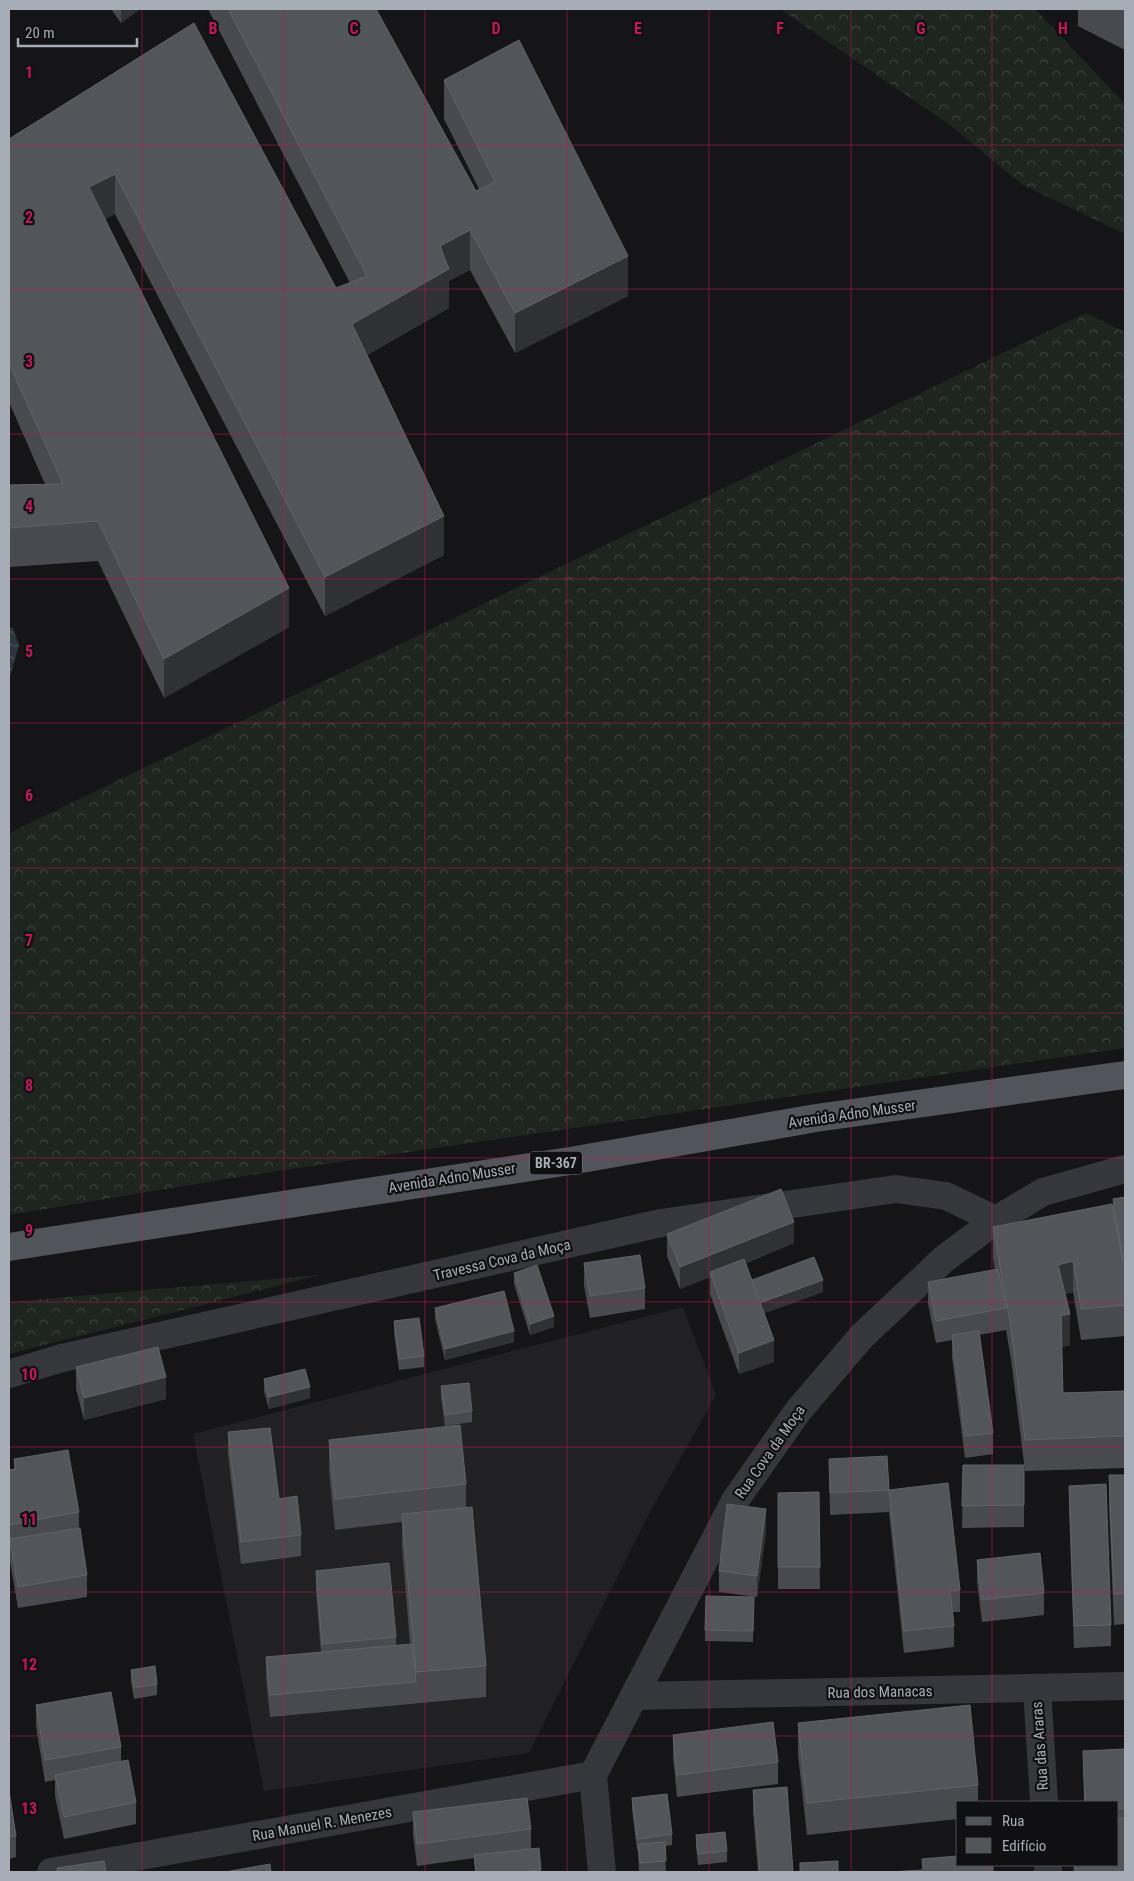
<svg xmlns="http://www.w3.org/2000/svg" width="1134" height="1881" font-family="'Roboto Condensed',sans-serif">
  <style>
    .built { fill: #212124 }
    .forest { fill: url(#forest-crowns) }
    .water { fill: url(#water-waves) }
    .lines { fill: none; stroke-linecap: round; stroke-linejoin: round }
    .minor { stroke: #36373c; stroke-width: 28 }
    .primary { stroke: #52545b; stroke-width: 28 }
    .wall { fill: #484a4f }
    .shaded-wall { fill: #2f3134 }
    .building { fill: #52555a; stroke: #606369 }
    .grid { fill: none; stroke: #c2185b; stroke-width: 1; stroke-opacity: 0.55 }
    .labels { text-anchor: middle; dominant-baseline: central; stroke-width: 4.5; stroke-linejoin: round; paint-order: stroke }
    .shield { fill: #101012; stroke: #7a7e86; stroke-width: 1 }
    .shield-label { font-size: 14px; font-weight: bold; fill: #a7adb7 }
    .street-label { font-size: 15px; fill: #a7adb7; stroke: #101012 }
    .grid-label { font-size: 16px; text-anchor: middle; font-weight: bold; fill: #c2185b; stroke: #101012; stroke-width: 4.5; stroke-linejoin: round; paint-order: stroke }
  </style>
  <defs>
    <pattern id="forest-crowns" width="20" height="18" patternUnits="userSpaceOnUse" patternTransform="scale(1.25)"><rect width="20" height="18" fill="#1d251e"/><path d="M2 6a3 3 0 1 1 6 0M12 15a3 3 0 1 1 6 0" fill="none" stroke="#3b423c"/></pattern>
    <pattern id="water-waves" width="16" height="10" patternUnits="userSpaceOnUse" patternTransform="scale(1.25)"><rect width="16" height="10" fill="#2b353b"/><path d="M0 5q4-4 8 0t8 0" fill="none" stroke="#475055"/></pattern>
  </defs>
  <rect width="100%" height="100%" fill="#151517"/>
  <!-- built -->
  <polygon class="built" points="683,1307 716,1395 649,1514 529,1753 264,1791 193,1434"/>
  <!-- forest -->
  <g class="forest">
    <polygon points="780,9 1035,9 1125,104 1125,234 1023,185 950,125"/>
    <polygon points="1086,313 1125,332 1125,1048 244,1176 9,1215 9,833"/>
    <polygon points="320,1275 9,1354 9,1302"/>
  </g>
  <!-- water -->
  <polygon class="water" points="9,627 13,628 19,645 9,680"/>
  <g class="lines">
    <!-- minor -->
    <g class="minor">
      <polyline points="9,1374 62,1358 661,1223 896,1189 946,1196 996,1220"/>
      <polyline points="1037,1689 1044,1802"/>
      <polyline points="635,1696 1125,1686"/>
      <polyline points="1048,1865 1048,1872"/>
      <polyline points="51,1872 593,1775"/>
      <polyline points="602,1872 593,1775 736,1499 798,1411 862,1336 944,1259 996,1220 1043,1192 1125,1169"/>
    </g>
    <!-- primary -->
    <polyline class="primary" points="9,1247 570,1161 816,1118 1125,1075"/>
  </g>
  <!-- wall -->
  <g class="wall">
    <polygon points="111,9 140,9 121,23"/>
    <polygon points="208,9 376,9 476,191 479,189 444,119 444,80 628,296 515,353 470,270 449,281 449,308 367,355 444,555 325,616 115,214 105,219 289,627 164,698 98,561 9,567 9,485 45,484 9,402 9,139 194,23 336,288 350,283"/>
    <polygon points="1078,9 1125,9 1125,50 1078,26"/>
    <polygon points="1125,1197 1125,1336 1081,1340 1073,1292 1065,1294 1070,1345 1062,1347 1063,1393 1125,1391 1125,1468 1025,1471 1011,1359 1006,1330 979,1335 993,1433 993,1454 965,1458 952,1357 952,1340 936,1343 928,1304 928,1282 995,1270 993,1258 993,1227 1113,1212 1113,1199"/>
    <polygon points="667,1234 794,1243 746,1263 752,1280 823,1292 764,1313 774,1362 739,1374 710,1294 710,1277 680,1289 667,1256"/>
    <polygon points="584,1263 645,1288 645,1309 590,1318 584,1285"/>
    <polygon points="514,1273 554,1327 530,1335 514,1284"/>
    <polygon points="435,1308 514,1342 445,1360 435,1319"/>
    <polygon points="394,1321 424,1356 424,1367 399,1370 394,1332"/>
    <polygon points="76,1367 166,1399 84,1420 76,1389"/>
    <polygon points="264,1379 310,1398 269,1409 264,1391"/>
    <polygon points="441,1386 472,1411 472,1422 445,1426 441,1397"/>
    <polygon points="228,1432 279,1499 301,1535 301,1556 241,1564 228,1454"/>
    <polygon points="329,1440 466,1484 466,1508 486,1666 486,1697 270,1717 266,1679 266,1657 321,1652 316,1592 316,1571 396,1637 396,1645 410,1644 402,1545 402,1522 335,1530 329,1471"/>
    <polygon points="14,1459 79,1512 79,1528 87,1575 87,1597 18,1608 10,1561 10,1546 9,1546 9,1470 14,1469"/>
    <polygon points="829,1459 889,1490 960,1590 960,1612 953,1612 954,1626 954,1647 904,1653 889,1512 830,1515"/>
    <polygon points="963,1465 1024,1465 1024,1527 962,1528"/>
    <polygon points="1109,1475 1125,1475 1125,1624 1114,1625 1109,1507"/>
    <polygon points="1069,1486 1111,1625 1111,1646 1074,1648 1069,1508"/>
    <polygon points="819,1492 820,1589 778,1589 778,1493"/>
    <polygon points="766,1531 757,1597 719,1592 719,1571"/>
    <polygon points="977,1560 1044,1593 1044,1615 982,1622 977,1582"/>
    <polygon points="754,1597 753,1642 705,1641 705,1630"/>
    <polygon points="131,1670 157,1684 157,1695 134,1699 131,1681"/>
    <polygon points="36,1705 121,1747 121,1761 136,1802 136,1824 64,1839 55,1796 55,1780 45,1782 36,1726"/>
    <polygon points="798,1723 978,1785 978,1802 958,1802 958,1819 807,1835 798,1755"/>
    <polygon points="673,1735 778,1762 778,1784 677,1797 673,1757"/>
    <polygon points="1125,1749 1125,1872 1074,1872 1073,1865 1118,1865 1118,1802 1084,1802 1083,1751"/>
    <polygon points="753,1790 793,1872 758,1872 753,1812"/>
    <polygon points="9,1791 16,1836 16,1857 9,1859"/>
    <polygon points="632,1798 672,1834 672,1845 665,1846 666,1872 639,1872 638,1850 637,1850 632,1809"/>
    <polygon points="413,1812 531,1829 531,1849 539,1848 541,1872 475,1872 474,1858 417,1866 413,1834"/>
    <polygon points="696,1835 727,1851 727,1862 698,1865 696,1846"/>
  </g>
  <!-- shaded-wall -->
  <g class="shaded-wall">
    <polygon points="121,9 140,9 121,23"/>
    <polygon points="115,174 115,214 89,227 89,187"/>
    <polygon points="470,230 470,270 449,281 449,308 352,363 352,324 440,246"/>
    <polygon points="628,256 628,296 515,353 515,313"/>
    <polygon points="444,516 444,555 325,616 325,577"/>
    <polygon points="289,588 289,627 164,698 164,659"/>
    <polygon points="794,1222 794,1243 712,1276 710,1272 710,1277 680,1289 680,1267"/>
    <polygon points="1073,1261 1073,1292 1058,1296 1058,1265"/>
    <polygon points="823,1280 823,1292 757,1316 757,1304"/>
    <polygon points="1070,1314 1070,1345 1061,1347 1061,1316"/>
    <polygon points="554,1316 554,1327 530,1335 530,1324"/>
    <polygon points="514,1331 514,1342 445,1360 445,1349"/>
    <polygon points="774,1340 774,1362 739,1374 739,1353"/>
    <polygon points="166,1377 166,1399 84,1420 84,1398"/>
    <polygon points="310,1387 310,1398 269,1409 269,1397"/>
    <polygon points="766,1509 766,1531 757,1597 757,1576"/>
  </g>
  <!-- building -->
  <g class="building">
    <polygon points="228,9 376,9 476,191 495,182 444,80 519,40 628,256 515,313 470,230 440,246 449,269 352,324 444,516 325,577 115,174 89,187 289,588 164,659 98,521 9,528 9,485 63,484 9,363 9,139 194,23 336,288 367,276"/>
    <polygon points="781,1189 794,1222 680,1267 667,1234"/>
    <polygon points="1125,1197 1125,1305 1081,1309 1073,1261 1058,1265 1070,1314 1061,1316 1063,1393 1125,1391 1125,1436 1025,1440 1011,1328 993,1227 1112,1204 1123,1261 1113,1199"/>
    <polygon points="640,1255 645,1288 590,1296 584,1263"/>
    <polygon points="814,1257 823,1280 760,1303 752,1280"/>
    <polygon points="744,1259 774,1340 739,1353 710,1272"/>
    <polygon points="537,1265 554,1316 530,1324 514,1273"/>
    <polygon points="998,1269 1006,1308 936,1321 928,1282"/>
    <polygon points="504,1291 514,1331 445,1349 435,1308"/>
    <polygon points="419,1318 424,1356 399,1359 394,1321"/>
    <polygon points="979,1331 993,1433 965,1436 952,1335"/>
    <polygon points="158,1347 166,1377 84,1398 76,1367"/>
    <polygon points="305,1369 310,1387 269,1397 264,1379"/>
    <polygon points="469,1383 472,1411 445,1415 441,1386"/>
    <polygon points="460,1425 466,1484 335,1499 329,1440"/>
    <polygon points="270,1428 279,1499 297,1496 301,1535 241,1542 228,1432"/>
    <polygon points="68,1450 79,1512 9,1525 9,1470 16,1469 14,1459"/>
    <polygon points="887,1456 889,1490 830,1493 829,1459"/>
    <polygon points="963,1465 1024,1465 1024,1505 962,1506"/>
    <polygon points="1109,1475 1125,1475 1125,1593 1114,1594"/>
    <polygon points="948,1483 960,1590 950,1591 954,1626 904,1631 889,1490"/>
    <polygon points="1106,1484 1111,1625 1074,1626 1069,1486"/>
    <polygon points="819,1492 820,1567 778,1567 778,1493"/>
    <polygon points="727,1504 766,1509 757,1576 719,1571"/>
    <polygon points="472,1507 486,1666 416,1672 402,1514"/>
    <polygon points="80,1528 87,1575 18,1587 10,1539"/>
    <polygon points="1040,1553 1044,1593 982,1600 977,1560"/>
    <polygon points="389,1563 396,1637 322,1644 316,1571"/>
    <polygon points="706,1596 754,1597 753,1631 705,1630"/>
    <polygon points="412,1644 416,1682 270,1695 266,1657"/>
    <polygon points="155,1666 157,1684 134,1688 131,1670"/>
    <polygon points="111,1692 121,1747 45,1760 36,1705"/>
    <polygon points="970,1705 978,1785 807,1803 798,1723"/>
    <polygon points="773,1722 778,1762 677,1775 673,1735"/>
    <polygon points="1125,1749 1125,1808 1118,1809 1118,1802 1085,1802 1083,1751"/>
    <polygon points="128,1760 136,1802 64,1817 55,1775"/>
    <polygon points="787,1787 793,1872 760,1872 753,1790"/>
    <polygon points="9,1791 16,1836 9,1837"/>
    <polygon points="667,1794 672,1834 637,1839 632,1798"/>
    <polygon points="527,1798 531,1829 417,1844 413,1812"/>
    <polygon points="1125,1818 1125,1872 1076,1872 1075,1865 1118,1865 1118,1819"/>
    <polygon points="725,1832 727,1851 698,1854 696,1835"/>
    <polygon points="665,1842 666,1861 640,1863 638,1844"/>
    <polygon points="539,1848 541,1870 518,1872 476,1872 474,1855"/>
    <polygon points="958,1856 958,1865 993,1865 993,1872 923,1872 922,1859"/>
    <polygon points="104,1861 106,1872 57,1872 57,1868"/>
    <polygon points="838,1861 838,1872 800,1872 800,1863"/>
    <polygon points="270,1864 271,1872 225,1872"/>
    <polygon points="922,1870 922,1872 890,1872"/>
  </g>
  <!-- grid -->
  <path class="grid" d="M142 9V1872M284 9V1872M425 9V1872M567 9V1872M709 9V1872M851 9V1872M992 9V1802M9 145H1125M9 289H1125M9 434H1125M9 579H1125M9 723H1125M9 868H1125M9 1013H1125M9 1158H1125M9 1302H1125M9 1447H1125M9 1592H1125M9 1736H1125M992 1865V1872"/>
  <g class="labels">
    <!-- shield labels -->
    <rect class="shield" x="530" y="1151.5" width="52" height="23" rx="4"/>
    <g class="shield-label">
      <text x="556" y="1163">BR-367</text>
    </g>
    <!-- street labels -->
    <g class="street-label">
      <text transform="translate(852 1114) rotate(-8)">Avenida Adno Musser</text>
      <text transform="translate(452 1178) rotate(-9)">Avenida Adno Musser</text>
      <text transform="translate(502 1260) rotate(-13)">Travessa Cova da Moça</text>
      <text transform="translate(770 1452) rotate(-55)">Rua Cova da Moça</text>
      <text transform="translate(880 1692) rotate(-1)">Rua dos Manacas</text>
      <text transform="translate(1040 1746) rotate(-94)">Rua das Araras</text>
      <text transform="translate(322 1824) rotate(-10)">Rua Manuel R. Menezes</text>
    </g>
  </g>
  <g class="grid-label">
    <text x="213" y="34">B</text>
    <text x="354" y="34">C</text>
    <text x="496" y="34">D</text>
    <text x="638" y="34">E</text>
    <text x="780" y="34">F</text>
    <text x="921" y="34">G</text>
    <text x="1063" y="34">H</text>
    <text x="29" y="78">1</text>
    <text x="29" y="223">2</text>
    <text x="29" y="367">3</text>
    <text x="29" y="512">4</text>
    <text x="29" y="657">5</text>
    <text x="29" y="801">6</text>
    <text x="29" y="946">7</text>
    <text x="29" y="1091">8</text>
    <text x="29" y="1236">9</text>
    <text x="29" y="1380">10</text>
    <text x="29" y="1525">11</text>
    <text x="29" y="1670">12</text>
    <text x="29" y="1814">13</text>
  </g>
  <!-- border -->
  <rect width="1134" height="1881" fill="none" stroke="#a7adb7" stroke-width="20"/>
  <!-- legend -->
  <rect x="956" y="1801" width="162" height="65" fill="#101012" stroke="#4c4f54"/>
  <rect x="966" y="1817" width="25" height="8" fill="#52545b" stroke="#4c4f54"/>
  <text x="1002" y="1826" font-size="15" fill="#a7adb7">Rua</text>
  <rect x="966" y="1838" width="25" height="15" fill="#52555a" stroke="#4c4f54"/>
  <text x="1002" y="1851" font-size="15" fill="#a7adb7">Edifício</text>
  <!-- scale -->
  <path d="M18 38v8h119v-8" fill="none" stroke="#a7adb7" stroke-width="2.5"/>
  <text x="25" y="38" font-size="15" fill="#a7adb7" stroke="#101012" stroke-width="4" paint-order="stroke">20 m</text>
</svg>
